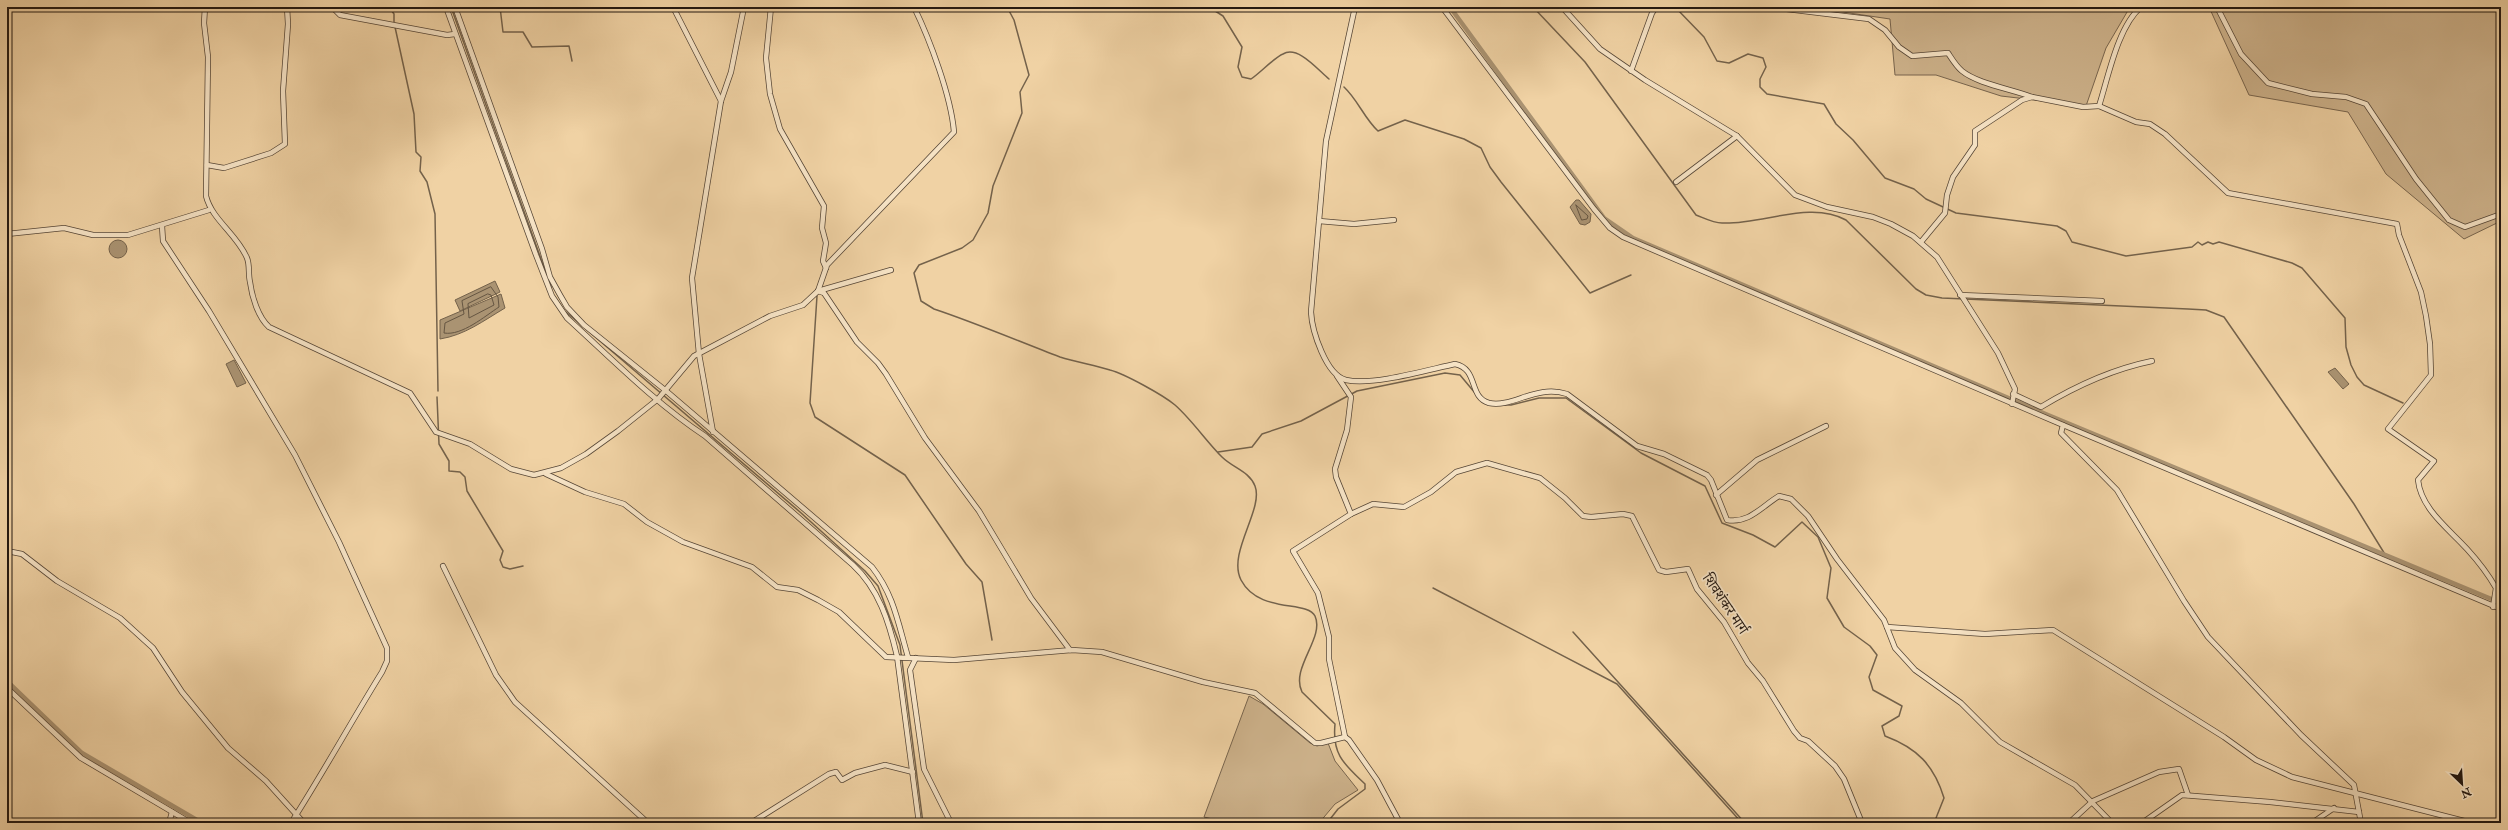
<svg xmlns="http://www.w3.org/2000/svg" width="2508" height="830" font-family="'IM FELL Double Pica','Noto Serif Devanagari',serif">
  <style>
    .green { fill: #cdb28b; stroke: #78654e }
    .water { fill: #aa9372; stroke: #74624b }
    .lines { fill: none; stroke-linecap: round; stroke-linejoin: round }
    .shore { stroke: #665642; stroke-width: 1 }
    .stream { stroke: #74624b; stroke-width: 1.5 }
    .canal { stroke: #aa9372; stroke-width: 4.5 }
    .street-casing { stroke: #564636; stroke-width: 6 }
    .street { stroke: #f5e2c4; stroke-width: 4.5 }
    .labels { text-anchor: middle; dominant-baseline: central; stroke-width: 3.5; stroke-linejoin: round; paint-order: stroke }
    .street-label { font-size: 15px; fill: #231811; stroke: #f5e2c4 }
  </style>
  <rect width="100%" height="100%" fill="#f0d2a4"/>
  <filter id="stains"><feTurbulence type="fractalNoise" baseFrequency=".005" numOctaves="4"/><feColorMatrix values="0 0 0 0 .2 0 0 0 0 .09 0 0 0 0 .02 0 0 0 .5 -.17"/></filter>
  <radialGradient id="worn" r=".72"><stop offset=".6" stop-color="#630" stop-opacity="0"/><stop offset="1" stop-color="#630" stop-opacity=".3"/></radialGradient>
  <!-- green -->
  <g class="green">
    <polygon points="1809,7 2130,7 2106,48 2086,106 2001,96 1936,75 1895,75 1890,19"/>
    <polygon points="2209,7 2501,7 2501,221 2464,239 2386,174 2348,112 2249,95"/>
    <polygon points="1249,696 1263,704 1310,743 1317,746 1328,743 1335,761 1358,790 1335,804 1319,823 1229,823 1204,817"/>
  </g>
  <!-- water -->
  <g class="water">
    <polygon points="1576,200 1579,200 1591,214 1590,222 1585,225 1580,224 1570,207"/>
    <circle cx="118" cy="249" r="9"/>
    <polygon points="495,281 500,292 460,311 455,300"/>
    <path d="M501 294 505 308C483 321 465 335 440 339V320Z"/>
    <polygon points="234,360 246,383 237,387 226,364"/>
    <polygon points="2335,368 2349,384 2343,389 2328,372"/>
  </g>
  <g class="lines">
    <!-- shore -->
    <g class="shore">
      <polygon points="1576,205 1588,216 1587,219 1582,220"/>
      <path d="M491 287 498 297 499 307C485 316 462 336 444 333L445 323 464 314 462 301Z"/>
      <polygon points="488,294 491,295 494,305 469,318 468,304"/>
    </g>
    <!-- stream -->
    <g class="stream">
      <polyline points="389,7 394,14 394,22"/>
      <polyline points="451,7 551,287"/>
      <polyline points="500,7 503,32 523,32 532,47 569,46 572,61"/>
      <path d="M1007 7 1014 20 1029 75 1020 92 1022 113 993 186 988 213 973 240 962 248 919 265 914 273 921 301 934 309C976 323 1018 341 1060 357 1076 362 1093 365 1110 370 1125 374 1163 395 1175 405 1192 420 1206 441 1222 457 1233 468 1249 471 1255 486 1264 509 1227 553 1241 580 1259 614 1307 600 1315 616 1325 638 1290 668 1302 692L1335 724C1332 755 1344 764 1365 784V789L1338 809 1327 823"/>
      <path d="M1209 7 1223 16 1242 47 1238 67 1242 77 1251 79C1260 73 1275 57 1283 54 1298 45 1318 70 1329 79"/>
      <path d="M1533 7 1585 62 1696 215C1704 218 1713 223 1722 223 1762 225 1810 200 1846 220L1916 289 1926 295 1942 298 2188 309 2206 310 2224 317 2354 504 2386 556"/>
      <polyline points="1675,7 1704,37 1717,61 1729,63 1748,54 1763,58 1766,67 1760,79 1760,87 1767,94 1824,104 1836,124 1853,140 1885,178 1914,189 1926,199 1956,213 2057,226 2066,231 2072,242 2126,256 2192,247 2198,242 2202,245 2208,242 2213,244 2219,242 2292,263 2302,268 2345,318 2346,347 2351,365 2357,377 2364,385 2403,403"/>
      <polyline points="395,27 414,114 416,152 421,157 420,171 427,182 435,214 438,391"/>
      <path d="M1344 87C1358 100 1364 118 1378 131L1405 120 1464 139 1481 148 1490 167 1501 182 1590 293 1631 275"/>
      <polyline points="817,296 810,403 815,417 905,475 966,564 982,582 992,640"/>
      <polyline points="566,312 800,512 865,571 878,586 900,645 923,823"/>
      <polyline points="437,397 439,444 449,461 449,471 460,472 465,477 467,491 503,551 500,560 503,567 510,569 523,566"/>
      <path d="M1502 405H1511L1539 398H1566L1641 453 1705 486 1722 523 1753 535 1775 547 1802 522 1818 537 1831 568 1827 598 1844 627 1870 646 1877 655 1869 677 1873 690 1902 706 1899 716 1882 726 1885 736C1917 748 1934 765 1944 798L1934 823"/>
      <polyline points="1218,452 1252,447 1262,434 1301,421 1357,391 1445,373 1460,375 1480,399"/>
      <polyline points="1433,588 1617,684 1742,823"/>
      <polyline points="1573,632 1745,823"/>
    </g>
    <!-- canal -->
    <g class="canal">
      <polyline points="1450,7 1604,218 1633,238 2048,415 2501,603"/>
      <polyline points="7,681 82,753 202,823"/>
    </g>
    <defs>
      <g id="street">
        <path d="M205 7 204 23 208 57 206 196C212 220 237 234 247 258 250 265 248 274 250 282 252 297 258 317 269 327L410 393 436 432 470 444 511 469 534 475 561 468 586 454 618 431 658 399 694 356 770 316 803 305 818 291 824 293 857 342 878 363 886 374 925 438 979 511 1031 598 1070 650"/>
        <polyline points="332,7 340,15 447,35 455,34"/>
        <path d="M446 7 536 255 552 296 567 318C611 358 655 403 705 436L853 565C879 589 889 622 897 656L919 823"/>
        <path d="M455 7 542 249 550 277 560 295 567 307 584 325 665 390 872 567C894 595 898 623 908 657"/>
        <polyline points="673,7 721,101"/>
        <polyline points="771,7 766,58 770,94 780,129 824,206 822,228 826,243 823,261 826,268"/>
        <path d="M1355 7 1326 141 1311 312C1312 331 1326 375 1346 380 1372 386 1427 370 1455 364 1479 369 1468 397 1489 403 1513 408 1536 384 1567 394L1637 446 1664 454 1707 475 1711 480 1727 520C1749 524 1762 506 1779 496L1791 499 1808 516 1837 559 1884 620 1895 648 1915 670 1961 703 2000 742 2075 785 2112 823"/>
        <polyline points="1442,7 1594,209 1610,228 1623,237 2063,425 2061,433 2117,490 2184,601 2208,637 2301,735 2354,785 2361,823"/>
        <polyline points="1562,7 1600,49 1645,80 1737,136 1795,195 1827,207 1873,217 1891,224 1913,236 1937,257 1998,353 2015,389 2012,404"/>
        <path d="M1770 7 1869 19 1885 30 1899 47 1912 56 1948 53C1952 59 1956 66 1962 71 1978 84 2012 89 2032 97"/>
        <polyline points="2217,7 2241,54 2268,83 2312,94 2346,97 2366,104 2416,179 2449,220 2465,227 2501,214"/>
        <polyline points="1631,71 1652,13 1656,7"/>
        <path d="M2099 106 2136 122 2150 124 2165 134 2228 193 2397 224 2399 235 2421 292 2426 316 2430 344 2431 375 2388 429 2434 461 2418 480C2421 509 2449 529 2467 549 2478 561 2488 574 2496 588L2493 607"/>
        <polyline points="207,165 224,168 271,153 285,144 283,91 288,24 287,7"/>
        <polyline points="1676,182 1737,136"/>
        <polyline points="1319,221 1354,224 1394,220"/>
        <path d="M162 226 163 241 209 311 295 455 339 542 387 648V661L382 672C351 722 323 773 291 823"/>
        <polyline points="7,234 64,228 93,235 128,235 209,210"/>
        <path d="M1921 242 1945 213 1947 195 1953 177 1975 145V131L2022 100 2032 97 2083 107 2099 106C2108 78 2118 26 2141 7"/>
        <path d="M818 291 827 265 954 132C951 96 930 40 914 7"/>
        <polyline points="818,291 891,270"/>
        <polyline points="1960,295 2102,301"/>
        <polyline points="1337,376 1351,397 1347,430 1335,469 1336,477 1351,514 1293,551 1318,593 1329,637 1329,659 1345,737"/>
        <path d="M2013 394 2041 407C2074 387 2113 369 2152 361"/>
        <polyline points="2063,425 2501,609"/>
        <polyline points="713,432 699,354 692,278 721,101 731,72 744,7"/>
        <polyline points="546,474 585,492 624,504 647,522 683,542 752,567 777,587 798,590 818,600 839,612 886,657 954,660 1072,650 1102,652 1203,682 1255,693 1315,743 1321,743 1345,737 1349,740 1377,780 1400,823"/>
        <polyline points="1716,495 1757,460 1826,426"/>
        <polyline points="1351,514 1373,504 1404,507 1431,492 1456,472 1487,463 1540,478 1565,498 1583,516 1591,517 1623,514 1632,516 1659,570 1666,572 1688,569 1697,589 1724,622 1748,663 1763,681 1794,731 1800,738 1808,741 1835,766 1844,779 1862,823"/>
        <polyline points="7,551 22,554 57,581 120,618 153,648 182,692 228,748 266,781 304,823"/>
        <polyline points="443,566 496,675 515,702 648,823"/>
        <polyline points="1887,627 1985,634 2053,630 2224,737 2256,760 2292,777 2472,823"/>
        <polyline points="916,658 910,670 924,769 951,823"/>
        <polyline points="7,688 81,758 191,823"/>
        <polyline points="169,823 172,812"/>
        <polyline points="751,823 829,774 836,772 842,780 855,773 885,765 913,772"/>
        <polyline points="2069,823 2093,801 2159,772 2179,769 2188,795"/>
        <polyline points="2142,823 2182,795 2270,802 2359,812"/>
        <polyline points="2312,823 2334,808"/>
      </g>
    </defs>
    <!-- street casing -->
    <use href="#street" class="street-casing"/>
    <!-- street -->
    <use href="#street" class="street"/>
  </g>
  <g class="labels">
    <!-- street labels -->
    <g class="street-label">
      <text transform="translate(1725 604) rotate(56)">शिवशंकर मार्ग</text>
    </g>
  </g>
  <!-- margin -->
  <rect width="2508" height="830" fill="none" stroke="#f0d2a4" stroke-width="24"/>
  <rect x="8" y="8" width="2492" height="814" fill="none" stroke="#231811" stroke-width="2"/>
  <rect x="12" y="12" width="2484" height="806" fill="none" stroke="#231811"/>
  <!-- north arrow -->
  <g transform="translate(2462 784) rotate(155)" stroke="#f5e2c4" stroke-width="3" paint-order="stroke">
  <path d="M0-3L7 15L0 10L-7 15Z" fill="#231811"/>
  <text y="-6" font-size="11" font-weight="bold" text-anchor="middle" fill="#231811">N</text>
  </g>
  <rect width="100%" height="100%" filter="url(#stains)"/>
  <rect width="100%" height="100%" fill="url(#worn)"/>
</svg>
